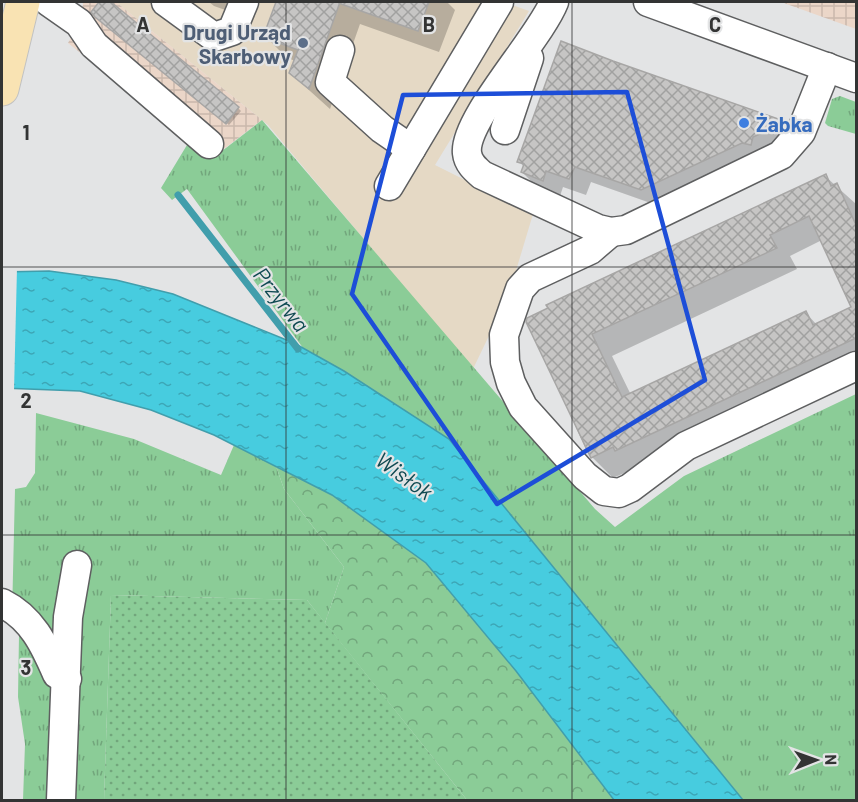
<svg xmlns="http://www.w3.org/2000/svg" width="858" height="802" font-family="Barlow,sans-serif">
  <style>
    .commercial { fill: #e5d9c5 }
    .industrial { fill: url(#industrial-grid) }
    .grass { fill: url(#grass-tufts) }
    .forest { fill: url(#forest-crowns) }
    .garden { fill: url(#garden-dots) }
    .water { fill: url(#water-ripples); stroke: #419eac; stroke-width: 1.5 }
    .pier { fill: #e3e4e5 }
    .shadow { fill: #0003; fill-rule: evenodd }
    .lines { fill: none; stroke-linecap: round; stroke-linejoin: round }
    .stream { stroke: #419eac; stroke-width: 7 }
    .building { fill: url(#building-cross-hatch); stroke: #a7a6a5; stroke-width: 1.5; fill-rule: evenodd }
    .minor-casing { stroke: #5e5f60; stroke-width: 31 }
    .major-casing { stroke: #c2c2c2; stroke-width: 35 }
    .minor { stroke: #fff; stroke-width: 28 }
    .major { stroke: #f9e3b3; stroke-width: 33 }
    .marked { fill: none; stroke: #1d4ed8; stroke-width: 4.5; stroke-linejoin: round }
    .grid { fill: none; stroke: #333434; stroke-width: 1.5; stroke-opacity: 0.55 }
    .service-dot { fill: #5c6f8a; stroke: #e3e4e5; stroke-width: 2 }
    .shop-dot { fill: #3f7fe0; stroke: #e3e4e5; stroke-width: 2 }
    .labels { text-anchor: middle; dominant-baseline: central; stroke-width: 4.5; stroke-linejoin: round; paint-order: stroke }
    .service-label { font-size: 21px; font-weight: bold; fill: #4e5e75; stroke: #e3e4e5; text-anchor: end }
    .shop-label { font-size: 21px; font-weight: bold; fill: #366cbe; stroke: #e3e4e5; text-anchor: start }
    .water-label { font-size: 22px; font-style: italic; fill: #104a52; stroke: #e3e4e5 }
    .grid-label { font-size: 20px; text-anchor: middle; font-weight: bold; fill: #333434; stroke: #e3e4e5; stroke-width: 4.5; stroke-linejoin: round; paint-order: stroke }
  </style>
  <defs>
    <pattern id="industrial-grid" width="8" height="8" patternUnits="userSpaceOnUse" patternTransform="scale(1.5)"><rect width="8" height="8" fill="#ebd6c8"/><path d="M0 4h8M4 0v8" fill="none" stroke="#cab8ac"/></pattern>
    <pattern id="grass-tufts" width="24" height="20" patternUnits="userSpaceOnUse" patternTransform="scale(1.5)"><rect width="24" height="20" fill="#8bcc97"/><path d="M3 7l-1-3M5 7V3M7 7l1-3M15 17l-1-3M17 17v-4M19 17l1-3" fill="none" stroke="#72a67c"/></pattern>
    <pattern id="forest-crowns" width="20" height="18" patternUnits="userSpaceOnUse" patternTransform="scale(1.5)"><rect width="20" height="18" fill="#8bcc97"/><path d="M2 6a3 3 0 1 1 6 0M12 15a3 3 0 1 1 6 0" fill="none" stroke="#72a67c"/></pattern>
    <pattern id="garden-dots" width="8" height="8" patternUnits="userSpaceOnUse" patternTransform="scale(1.5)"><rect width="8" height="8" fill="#8bcc97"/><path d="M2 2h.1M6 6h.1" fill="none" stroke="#72a67c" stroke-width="1.8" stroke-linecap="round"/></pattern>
    <pattern id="water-ripples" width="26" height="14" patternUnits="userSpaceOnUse" patternTransform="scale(1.5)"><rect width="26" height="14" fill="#47ccdf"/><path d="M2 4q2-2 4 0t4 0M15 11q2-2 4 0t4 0" fill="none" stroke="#3ca6b6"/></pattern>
    <pattern id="building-cross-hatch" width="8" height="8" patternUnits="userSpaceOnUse" patternTransform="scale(1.5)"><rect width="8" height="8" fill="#c6c5c4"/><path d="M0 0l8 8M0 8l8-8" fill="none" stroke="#a1a1a0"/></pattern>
  </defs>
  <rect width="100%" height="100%" fill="#e3e4e5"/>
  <!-- commercial -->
  <polygon class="commercial" points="116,2 504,2 529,11 435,165 533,214 509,294 473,369 268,125"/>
  <!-- industrial -->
  <g class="industrial">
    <polygon points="83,2 116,2 262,120 212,158 68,43 82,17"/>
    <polygon points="781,2 856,2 856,29"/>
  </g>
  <!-- grass -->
  <g class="grass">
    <polygon points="840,96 856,102 856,134 828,126 825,123 832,99"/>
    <polygon points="262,120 595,509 615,527 684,476 856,394 856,800 743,800 449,439 303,348 187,189 172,200 161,188 190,140 213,158"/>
    <polygon points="36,413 134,439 221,475 234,445 276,466 284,489 344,567 325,623 307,600 111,595 104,800 23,800 25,744 18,697 19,635 12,616 15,489 26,487 35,473"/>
  </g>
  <!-- forest -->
  <polygon class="forest" points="276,466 332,495 426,563 516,671 614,800 467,800 325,623 344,567 284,489"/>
  <!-- garden -->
  <polygon class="garden" points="111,595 307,600 467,800 104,800"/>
  <!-- water -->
  <polygon class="water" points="49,271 116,280 173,294 294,343 344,371 449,439 743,800 614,800 516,671 426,563 332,495 214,435 151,410 80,391 2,388 2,272"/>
  <!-- pier -->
  <polygon class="pier" points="17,268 14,391 2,391 2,269"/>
  <!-- shadow -->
  <g class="shadow">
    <polygon points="101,2 108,2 238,108 241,111 229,125 95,14 93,12"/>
    <polygon points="209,2 231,2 228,11 214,6"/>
    <polygon points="277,2 447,2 455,10 439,52 360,24 330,109 290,73 295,61 286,57 265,36"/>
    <polygon points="562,43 786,123 802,139 659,206 591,182 586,195 563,187 560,196 539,189 522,172 524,167 519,161"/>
    <path d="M825 176 856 204V369L613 478 587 452 528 321ZM822 240 853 308 817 325 806 313 631 395 612 356 797 269 790 256Z"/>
  </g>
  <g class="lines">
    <!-- stream -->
    <polyline class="stream" points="178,195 298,349"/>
  </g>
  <!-- building -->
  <g class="building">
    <polygon points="99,2 111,2 239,107 226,124 95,17 91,12"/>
    <polygon points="276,2 340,2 309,89 289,73 298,50 263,37"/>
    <polygon points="341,2 429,2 418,31 341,4"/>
    <polygon points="561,41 613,61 787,122 753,137 751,145 742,143 641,190 575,167 569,179 546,171 543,181 521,172 524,164 517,162"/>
    <path d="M826 174 831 186 837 183 856 225V338L615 451 613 447 591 458 526 322 527 318 548 308 546 305ZM809 216 851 307 813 325 806 311 622 397 592 334 777 248 770 235Z"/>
  </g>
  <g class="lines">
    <defs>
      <g id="minor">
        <polyline points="49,2 79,23 94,45 209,144"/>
        <polyline points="166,2 214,37 232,31 244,2"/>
        <path d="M554 2C540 38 463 120 467 153 468 163 475 169 482 175L598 229 611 232 626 230 781 155 801 132 827 67"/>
        <polyline points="648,2 856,78"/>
        <polyline points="340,50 330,82 382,129 411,149"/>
        <polyline points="505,130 529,58"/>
        <polyline points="389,186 499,2"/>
        <polyline points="611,232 590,250 530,278 520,289 504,335 505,362 511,383 523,407 585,476 604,491 619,493 630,488 686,446 856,366"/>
        <path d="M2 603C32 618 44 644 57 674L67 679"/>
        <polyline points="61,800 68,617 77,565"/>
      </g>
      <polyline id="major" points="2,89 23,2"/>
    </defs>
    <!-- minor casing -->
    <use href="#minor" class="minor-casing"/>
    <!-- major casing -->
    <use href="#major" class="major-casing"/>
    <!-- minor -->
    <use href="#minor" class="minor"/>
    <!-- major -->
    <use href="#major" class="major"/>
  </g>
  <!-- marked area -->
  <path class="marked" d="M627 92 705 380 497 504 352 294 403 95Z"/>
  <!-- grid -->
  <path class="grid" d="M286 2V800M572 2V800M2 267H856M2 535H856"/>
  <!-- markers -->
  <circle class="service-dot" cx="303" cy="43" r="6"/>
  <circle class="shop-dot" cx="744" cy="123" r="6"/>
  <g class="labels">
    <!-- service labels -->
    <g class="service-label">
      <text x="291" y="31">Drugi Urząd<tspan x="291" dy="24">Skarbowy</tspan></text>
    </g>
    <!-- shop labels -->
    <g class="shop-label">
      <text x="756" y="123">Żabka</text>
    </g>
    <!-- water labels -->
    <g class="water-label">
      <text transform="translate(282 299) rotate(52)">Przyrwa</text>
      <text transform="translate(405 475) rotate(36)">Wisłok</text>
    </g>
  </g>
  <g class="grid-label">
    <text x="143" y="32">A</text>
    <text x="429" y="32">B</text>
    <text x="715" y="32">C</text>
    <text x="26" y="140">1</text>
    <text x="26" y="408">2</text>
    <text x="26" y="675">3</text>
  </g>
  <!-- border -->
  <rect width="858" height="802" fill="none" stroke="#333434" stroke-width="6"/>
  <!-- north arrow -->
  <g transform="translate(816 760) rotate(89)" stroke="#e3e4e5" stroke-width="4.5" paint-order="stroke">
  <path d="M0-4.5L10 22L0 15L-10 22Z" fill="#333434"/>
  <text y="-9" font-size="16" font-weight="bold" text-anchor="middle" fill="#333434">N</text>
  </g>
</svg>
